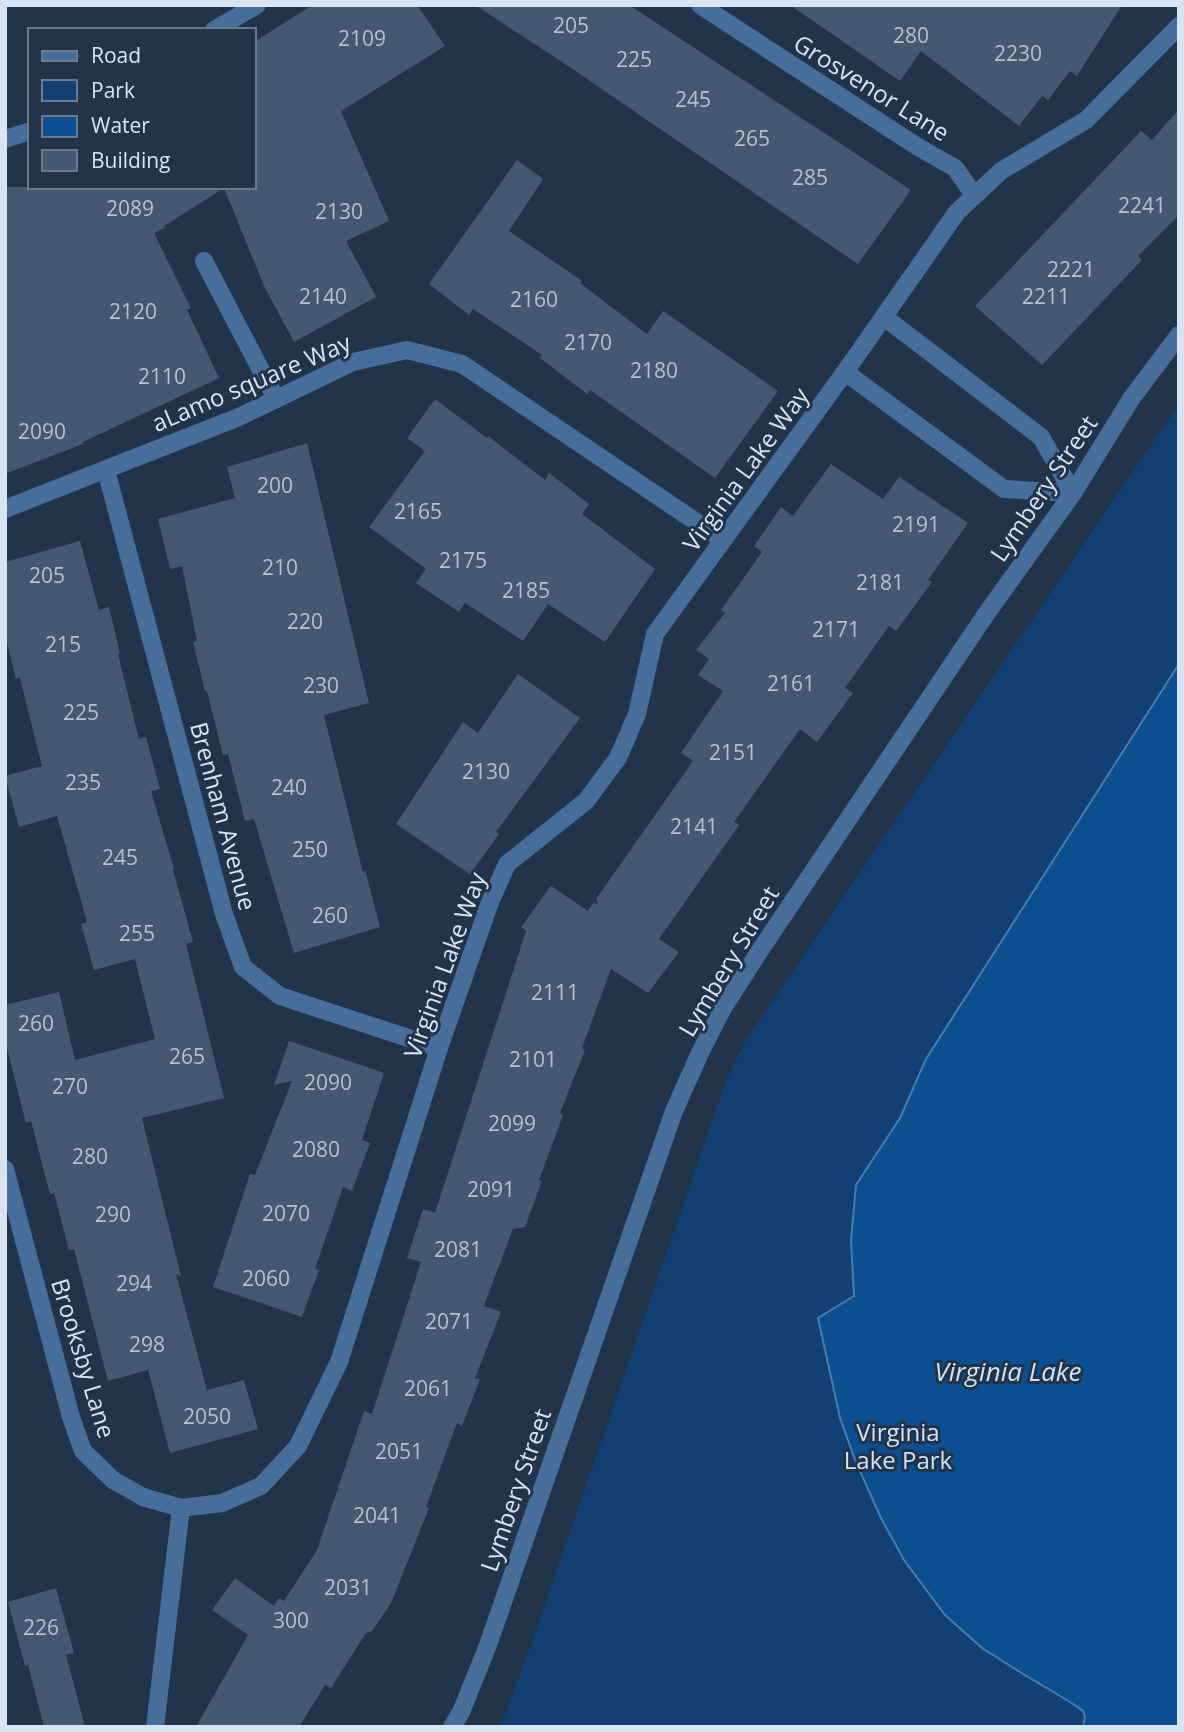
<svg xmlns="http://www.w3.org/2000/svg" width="1184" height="1732" font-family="'Open Sans',sans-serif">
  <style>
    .green { fill: #124072 }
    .water { fill: #0b4f91; stroke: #487cae; stroke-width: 2 }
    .building { fill: #445870 }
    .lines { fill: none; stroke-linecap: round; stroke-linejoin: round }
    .minor { stroke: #476d9a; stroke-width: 18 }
    .labels { text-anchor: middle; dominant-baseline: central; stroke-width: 6; stroke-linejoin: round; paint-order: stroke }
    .number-label { font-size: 21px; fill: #b3c1d2 }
    .street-label { font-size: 24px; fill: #d8e4f2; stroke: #21344a }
    .park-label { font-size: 24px; fill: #d2e2f5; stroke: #21344a }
    .water-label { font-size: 26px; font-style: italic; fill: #d2e2f5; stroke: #21344a }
  </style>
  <rect width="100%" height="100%" fill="#21344a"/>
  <!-- green -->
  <polygon class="green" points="1179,404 1179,1727 499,1727 506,1713 533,1639 726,1081 744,1043"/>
  <!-- water -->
  <polygon class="water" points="1179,664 1179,1727 1083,1727 1085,1717 1083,1711 1070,1702 1015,1669 982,1648 945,1615 904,1560 881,1518 855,1460 840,1418 818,1318 854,1296 851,1241 856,1185 900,1118 926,1059"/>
  <!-- building -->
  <g class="building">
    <polygon points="313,5 417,5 445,46 341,111 389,221 346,241 376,297 294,342 264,286 224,188 164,226 165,228 154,233 191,308 187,310 219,378 83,442 83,444 5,474 5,187 254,187 254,42"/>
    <polygon points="475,5 629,5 911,190 858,264 565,64"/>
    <polygon points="790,5 1122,5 1077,76 1070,71 1048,100 1042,96 1019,126 921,51 900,81"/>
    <polygon points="1179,109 1179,215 1138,256 1142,260 1042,365 975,306 1141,131 1152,140"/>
    <polygon points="517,160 543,179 509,231 582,281 580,283 647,334 663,311 778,391 715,478 590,390 587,394 540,358 542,355 473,309 469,315 429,284"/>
    <polygon points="435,399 487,438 488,436 545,480 549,473 589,504 582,514 655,569 605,642 548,604 523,641 465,603 459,612 416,583 426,569 369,527 425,451 407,438"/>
    <polygon points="307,443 369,703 324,715 363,873 365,870 380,927 294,953 254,819 245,821 228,754 223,755 207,691 205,691 193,642 197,641 182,566 170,569 158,519 235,498 227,467"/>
    <polygon points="831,464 883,499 899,477 968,523 928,580 932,582 896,631 889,626 845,688 853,693 817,742 800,729 734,822 739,825 659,939 679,952 648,993 611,969 582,1048 585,1050 560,1113 563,1115 539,1180 542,1181 525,1227 513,1229 484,1306 501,1312 475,1378 480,1379 462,1426 457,1423 426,1507 429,1508 391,1603 372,1631 366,1633 331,1688 325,1685 299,1727 196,1727 248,1635 212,1610 235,1578 274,1606 279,1598 284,1601 317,1550 364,1411 372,1414 421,1262 407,1258 423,1209 435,1213 526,931 521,927 551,886 588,911 594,902 598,905 596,899 693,761 681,753 723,691 698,675 709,659 696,650 725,613 721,610 762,552 754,546 781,507 793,516"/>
    <polygon points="80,541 99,610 109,607 120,654 118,654 139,739 146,737 160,789 151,791 174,869 173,870 193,942 186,944 224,1098 142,1118 181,1276 176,1274 207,1390 244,1380 258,1429 170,1453 148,1370 108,1381 74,1249 69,1250 54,1193 50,1194 31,1121 26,1123 5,1040 5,1005 59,992 75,1060 155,1039 135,959 94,970 81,924 87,922 57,816 19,827 5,776 42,766 20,678 16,679 5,634 5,562"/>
    <polygon points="518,674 580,718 496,832 499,834 470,874 396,824 463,722 478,733"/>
    <polygon points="289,1041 384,1073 362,1140 370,1143 352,1191 343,1187 315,1269 319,1270 302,1317 213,1287 250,1174 255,1175 292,1081 274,1085"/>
    <polygon points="56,1588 74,1653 66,1655 85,1727 44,1727 28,1665 25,1666 8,1602"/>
  </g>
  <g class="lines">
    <!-- minor -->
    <g class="minor">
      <polyline points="700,5 918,147 955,168 974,195"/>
      <polyline points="214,30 257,5"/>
      <polyline points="5,139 30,131"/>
      <polyline points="204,261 276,399"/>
      <polyline points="884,317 1041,437 1073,493"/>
      <polyline points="845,372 1004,489 1073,493"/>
      <polyline points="106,470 224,914 243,967 280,996 439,1048"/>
      <polyline points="5,509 239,417 353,362 407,350 462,364 723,540"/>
      <polyline points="5,1169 71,1417 83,1451 113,1480 143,1497 181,1508 222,1503 261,1486 298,1446 339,1362 439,1048 490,902 507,864 586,801 618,758 637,714 655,634 845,372 957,212 1001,171 1086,120 1179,26"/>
      <polyline points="155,1727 181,1508"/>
      <polyline points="452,1727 461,1712 488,1645 674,1111 700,1053 723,1008 759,952 984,617 1073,493 1131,399 1179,335"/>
    </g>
  </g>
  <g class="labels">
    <!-- number labels -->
    <g class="number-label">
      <text x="571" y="25">205</text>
      <text x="911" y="35">280</text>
      <text x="362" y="38">2109</text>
      <text x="1018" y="53">2230</text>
      <text x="634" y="59">225</text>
      <text x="693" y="99">245</text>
      <text x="752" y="138">265</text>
      <text x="810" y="177">285</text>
      <text x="1142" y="205">2241</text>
      <text x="130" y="208">2089</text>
      <text x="339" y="211">2130</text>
      <text x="1071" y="269">2221</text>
      <text x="323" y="296">2140</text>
      <text x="1046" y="296">2211</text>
      <text x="534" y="299">2160</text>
      <text x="133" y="311">2120</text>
      <text x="588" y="342">2170</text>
      <text x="654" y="370">2180</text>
      <text x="162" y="376">2110</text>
      <text x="42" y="431">2090</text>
      <text x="275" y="485">200</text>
      <text x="418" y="511">2165</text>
      <text x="916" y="524">2191</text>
      <text x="463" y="560">2175</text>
      <text x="280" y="567">210</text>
      <text x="47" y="575">205</text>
      <text x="880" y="582">2181</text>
      <text x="526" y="590">2185</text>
      <text x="305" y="621">220</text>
      <text x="836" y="629">2171</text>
      <text x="63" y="644">215</text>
      <text x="791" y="683">2161</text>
      <text x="321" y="685">230</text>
      <text x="81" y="712">225</text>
      <text x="733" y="752">2151</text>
      <text x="486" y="771">2130</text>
      <text x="83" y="782">235</text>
      <text x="289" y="787">240</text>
      <text x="694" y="826">2141</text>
      <text x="310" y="849">250</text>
      <text x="120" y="857">245</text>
      <text x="330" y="915">260</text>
      <text x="137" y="933">255</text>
      <text x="555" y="992">2111</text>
      <text x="36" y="1023">260</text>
      <text x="187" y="1056">265</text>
      <text x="533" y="1059">2101</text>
      <text x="328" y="1082">2090</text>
      <text x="70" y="1086">270</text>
      <text x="512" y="1123">2099</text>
      <text x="316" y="1149">2080</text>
      <text x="90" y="1156">280</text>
      <text x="491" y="1189">2091</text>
      <text x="286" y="1213">2070</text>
      <text x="113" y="1214">290</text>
      <text x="458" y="1249">2081</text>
      <text x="266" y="1278">2060</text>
      <text x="134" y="1283">294</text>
      <text x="449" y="1321">2071</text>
      <text x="147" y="1344">298</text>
      <text x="428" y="1388">2061</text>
      <text x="207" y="1416">2050</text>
      <text x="399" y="1451">2051</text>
      <text x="377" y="1515">2041</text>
      <text x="348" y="1587">2031</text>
      <text x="291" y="1620">300</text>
      <text x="41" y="1627">226</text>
    </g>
    <!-- street labels -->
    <g class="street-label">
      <text transform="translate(872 87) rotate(32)">Grosvenor Lane</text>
      <text transform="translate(251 382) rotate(-23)">aLamo square Way</text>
      <text transform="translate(745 469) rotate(-54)">Virginia Lake Way</text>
      <text transform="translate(1043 488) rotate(-56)">Lymbery Street</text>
      <text transform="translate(224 816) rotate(75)">Brenham Avenue</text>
      <text transform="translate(728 961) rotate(-59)">Lymbery Street</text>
      <text transform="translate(444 965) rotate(-70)">Virginia Lake Way</text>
      <text transform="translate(84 1358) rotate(73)">Brooksby Lane</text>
      <text transform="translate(515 1490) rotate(-71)">Lymbery Street</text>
    </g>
    <!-- park labels -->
    <g class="park-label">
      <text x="898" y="1431">Virginia<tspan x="898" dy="28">Lake Park</tspan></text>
    </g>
    <!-- water labels -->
    <g class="water-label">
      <text x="1008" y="1371">Virginia Lake</text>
    </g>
  </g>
  <!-- border -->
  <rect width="1184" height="1732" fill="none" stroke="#d8e4f2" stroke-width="14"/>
  <!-- legend -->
  <rect x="28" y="28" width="228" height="161" fill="#21344a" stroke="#6a7a8d" stroke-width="2"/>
  <rect x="42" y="51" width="35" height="10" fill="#476d9a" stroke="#6a7a8d" stroke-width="2"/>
  <text x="91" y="63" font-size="21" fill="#d8e4f2">Road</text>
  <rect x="42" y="80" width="35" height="21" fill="#124072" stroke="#6a7a8d" stroke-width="2"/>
  <text x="91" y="98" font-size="21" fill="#d8e4f2">Park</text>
  <rect x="42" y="116" width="35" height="21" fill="#0b4f91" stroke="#6a7a8d" stroke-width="2"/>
  <text x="91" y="133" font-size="21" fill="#d8e4f2">Water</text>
  <rect x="42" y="150" width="35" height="21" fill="#445870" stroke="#6a7a8d" stroke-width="2"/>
  <text x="91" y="168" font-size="21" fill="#d8e4f2">Building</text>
</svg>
